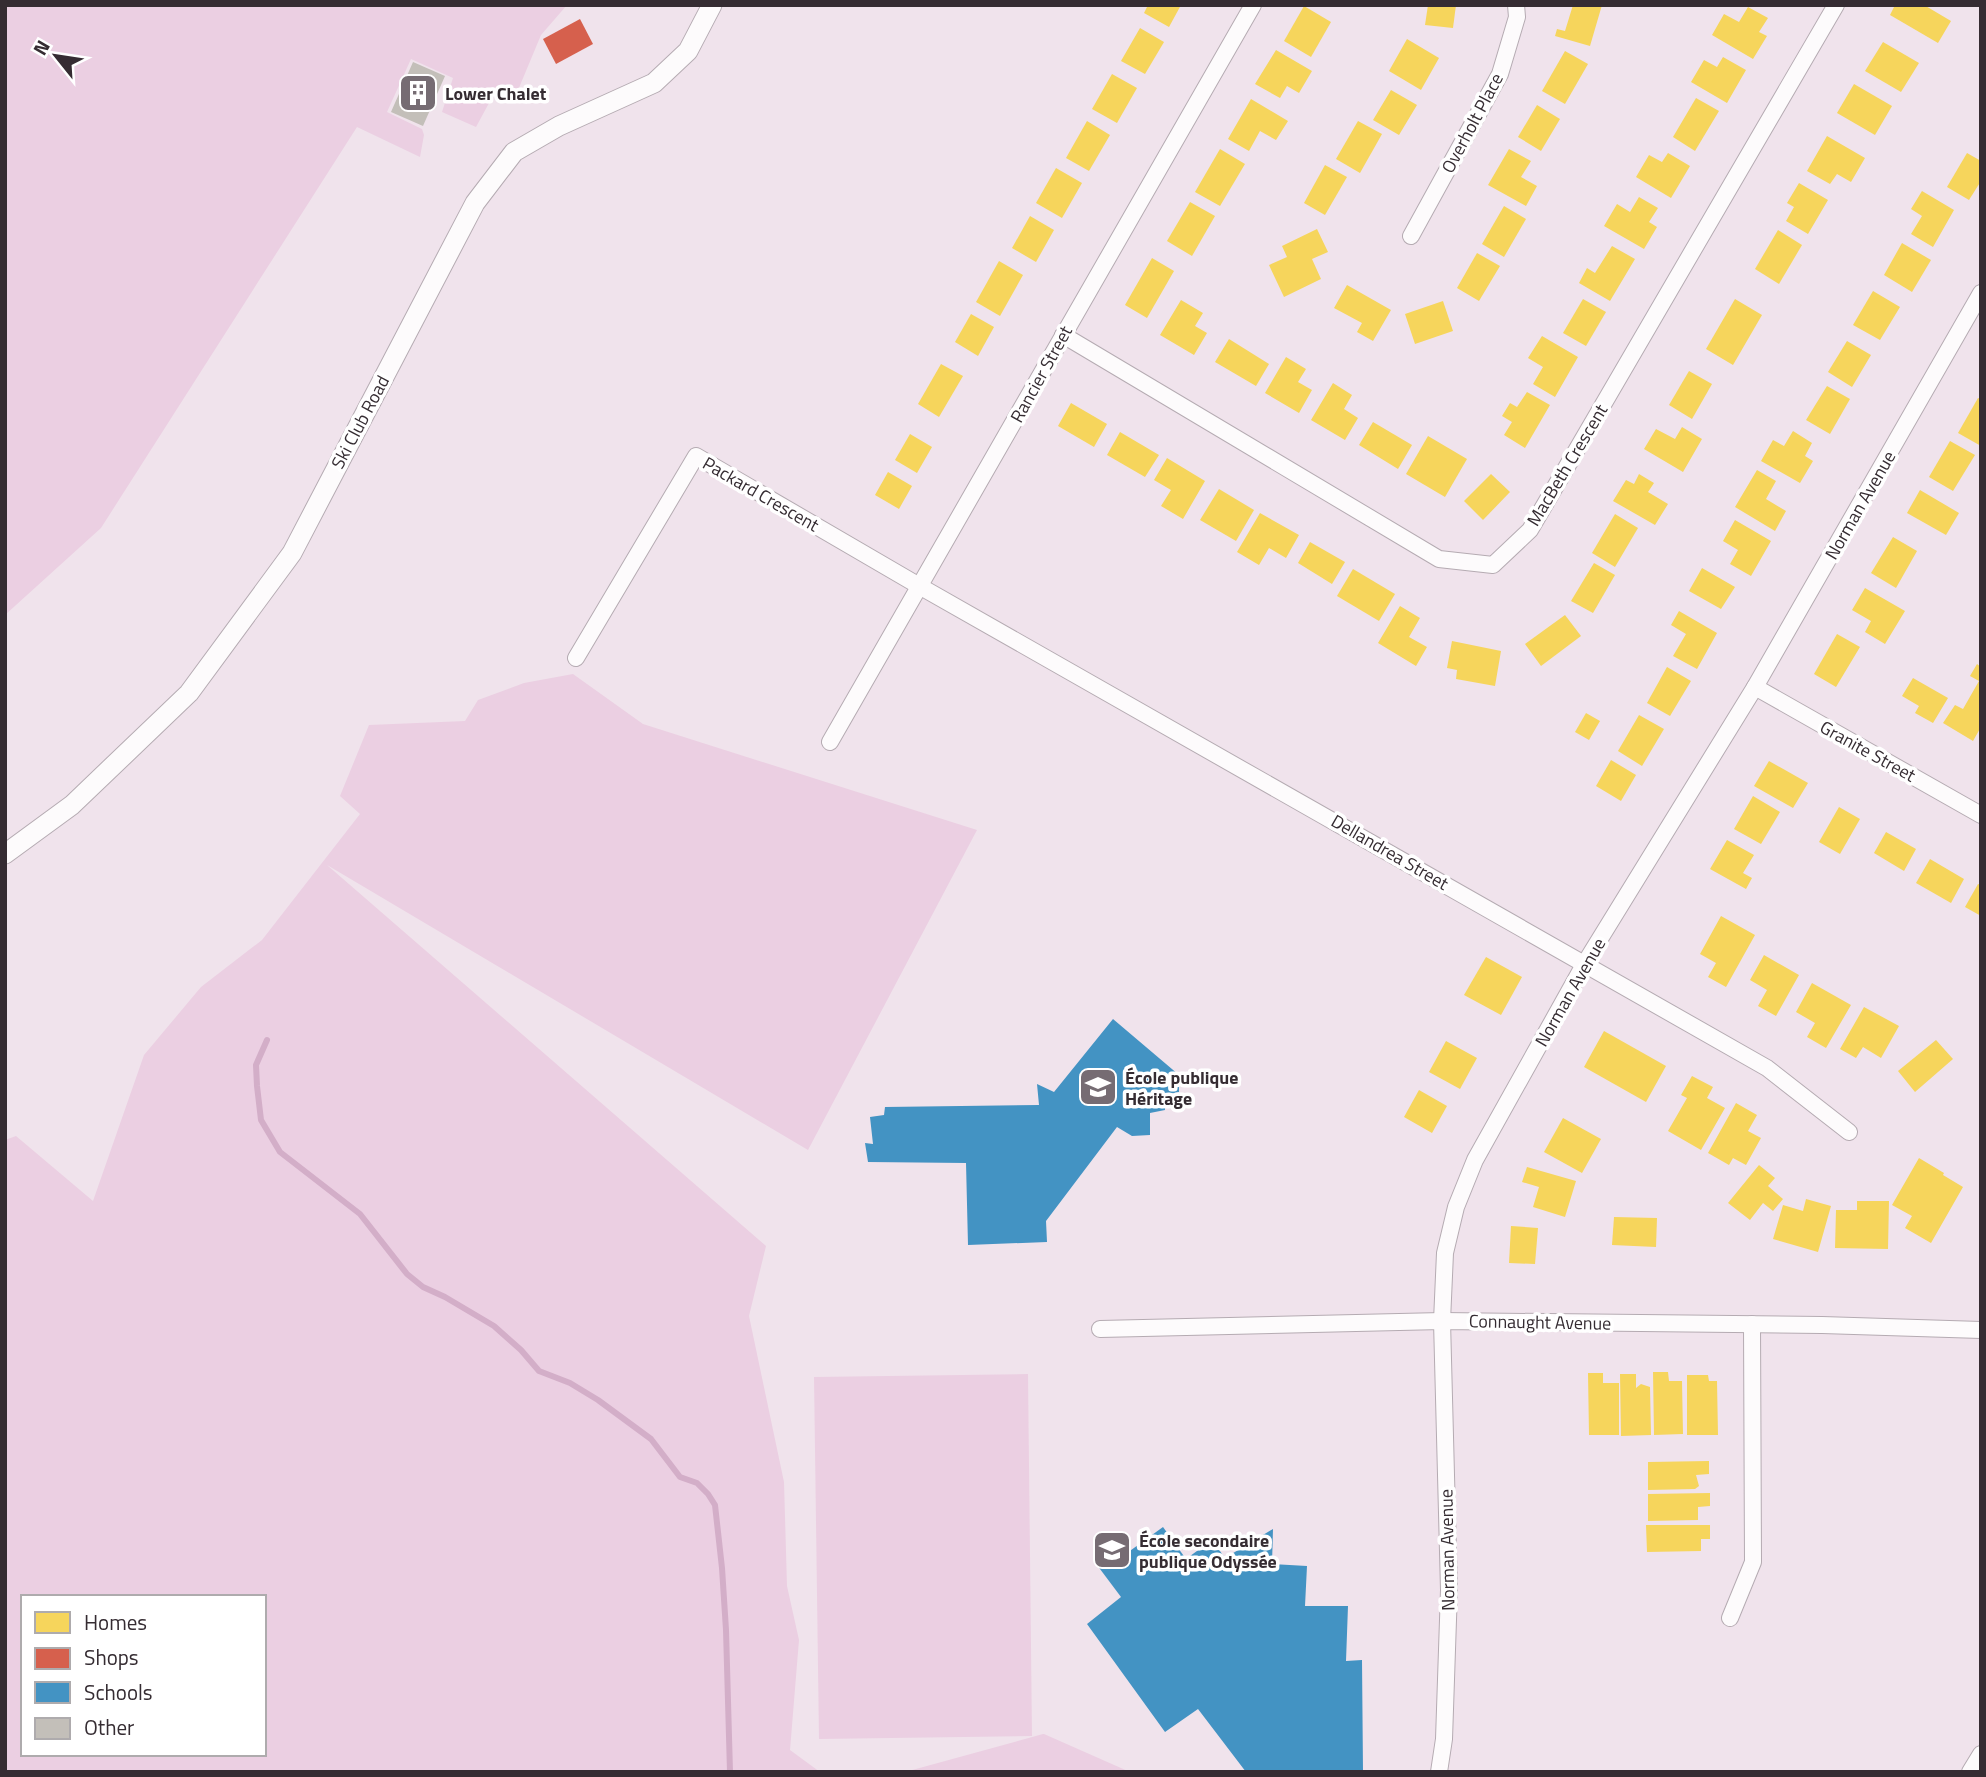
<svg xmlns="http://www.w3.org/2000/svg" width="1986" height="1777" font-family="'Titillium Web',sans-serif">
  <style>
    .green { fill: #ebcfe2; fill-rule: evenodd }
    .homes { fill: #f6d55c }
    .shops { fill: #d6604d }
    .schools { fill: #4393c3 }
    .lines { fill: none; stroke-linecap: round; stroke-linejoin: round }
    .stream { stroke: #d3aec8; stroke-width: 6 }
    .building { fill: #c3bfb9 }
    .minor-casing { stroke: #b5abb2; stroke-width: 18 }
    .tertiary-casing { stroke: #b5abb2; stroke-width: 21 }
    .minor { stroke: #fdfbfc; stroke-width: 16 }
    .tertiary { stroke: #fdfbfc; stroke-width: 19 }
    .labels { text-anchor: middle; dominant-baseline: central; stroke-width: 7; stroke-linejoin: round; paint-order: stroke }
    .poi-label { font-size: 18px; font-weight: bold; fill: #352c32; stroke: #fff; text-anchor: start }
    .street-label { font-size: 18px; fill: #352c32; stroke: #fff }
  </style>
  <rect width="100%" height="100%" fill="#f0e3ec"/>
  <!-- green -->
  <g class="green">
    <polygon points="5,5 567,5 541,35 516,95 495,92 476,127 442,112 453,78 411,59 387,112 422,129 424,135 420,157 357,127 101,528 5,615"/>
    <path d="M573 674 643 724 977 830 808 1150 327 865 766 1246 749 1316 784 1482 787 1586 799 1640 790 1750 820 1772H5V1140L16 1136 93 1201 144 1055 201 987 262 940 360 814 340 796 369 725 465 721 478 700 524 683ZM23 1597H264V1754H23Z"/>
    <polygon points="1028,1374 1032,1736 819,1739 814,1377"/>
    <polygon points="1044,1734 1130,1772 905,1772 1043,1734"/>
  </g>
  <!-- homes -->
  <g class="homes">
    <polygon points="1148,5 1181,5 1169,27 1144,13"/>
    <polygon points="1428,5 1456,5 1453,28 1425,25"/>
    <polygon points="1573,5 1602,5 1590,46 1555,36 1557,29 1565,31"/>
    <polygon points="1895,5 1924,5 1951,21 1938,43 1890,15"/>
    <polygon points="1304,6 1331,22 1311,57 1284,41"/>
    <polygon points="1748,7 1768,18 1759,32 1767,36 1753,59 1712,35 1724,14 1739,22"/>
    <polygon points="1140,28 1164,42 1145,74 1121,61"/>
    <polygon points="1407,39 1439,58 1421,90 1389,71"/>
    <polygon points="1883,42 1919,63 1901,92 1865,71"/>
    <polygon points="1276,50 1312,71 1299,93 1287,86 1280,98 1255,84"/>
    <polygon points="1565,51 1588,64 1565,104 1542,91"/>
    <polygon points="1723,57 1746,70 1727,103 1691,82 1704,60 1717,67"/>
    <polygon points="1112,74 1137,88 1117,123 1092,109"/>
    <polygon points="1854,84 1892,106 1875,135 1837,113"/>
    <polygon points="1391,90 1417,105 1399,135 1373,120"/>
    <polygon points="1696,98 1719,111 1695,151 1673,137"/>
    <polygon points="1251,99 1288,121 1276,140 1260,131 1249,151 1228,139"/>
    <polygon points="1537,105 1560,119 1541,151 1518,137"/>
    <polygon points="1087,121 1110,135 1089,171 1066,158"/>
    <polygon points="1358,121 1382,134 1360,173 1336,159"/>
    <polygon points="1827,136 1865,158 1851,182 1837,174 1830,184 1807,171"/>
    <polygon points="1220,149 1245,164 1220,206 1195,192"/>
    <polygon points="1509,149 1531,161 1521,177 1537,186 1526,206 1488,185"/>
    <polygon points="1668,153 1690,166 1671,198 1636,177 1649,155 1662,162"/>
    <polygon points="1967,153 1981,161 1981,181 1969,200 1947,187"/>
    <polygon points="1325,165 1347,177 1325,215 1304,203"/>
    <polygon points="1056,168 1082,183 1062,218 1036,203"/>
    <polygon points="1799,183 1828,200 1808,234 1786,221 1794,207 1787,203"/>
    <polygon points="1922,191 1954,210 1933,247 1911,234 1922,216 1911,209"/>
    <polygon points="1639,197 1658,208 1649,222 1657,227 1644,249 1604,226 1617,204 1630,212"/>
    <polygon points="1190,202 1215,216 1192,256 1167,241"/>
    <polygon points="1504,206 1526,219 1504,257 1482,244"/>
    <polygon points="1030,216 1054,230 1036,262 1012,248"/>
    <polygon points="1317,229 1328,252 1312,259 1321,279 1284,297 1269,265 1287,257 1282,246"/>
    <polygon points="1778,230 1802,245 1779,284 1755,269"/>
    <polygon points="1902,243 1931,260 1912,292 1884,275"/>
    <polygon points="1612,246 1635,259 1610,301 1579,283 1587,268 1595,273"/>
    <polygon points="1477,253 1500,266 1479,301 1457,288"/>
    <polygon points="1152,258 1174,271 1147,318 1125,305"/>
    <polygon points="999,261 1023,275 1000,316 976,302"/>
    <polygon points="1347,285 1391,310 1373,341 1357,332 1362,323 1334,308"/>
    <polygon points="1873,291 1900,307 1880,340 1853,325"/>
    <polygon points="1583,299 1606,312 1586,346 1563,333"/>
    <polygon points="1735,299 1762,315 1733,365 1706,349"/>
    <polygon points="1181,300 1203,313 1195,326 1207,333 1194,355 1160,335"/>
    <polygon points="1443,301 1453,331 1415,344 1405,314"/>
    <polygon points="971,314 994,327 978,356 955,342"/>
    <polygon points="1542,336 1578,357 1555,397 1533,384 1543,367 1528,358"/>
    <polygon points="1229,339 1269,364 1256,386 1215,362"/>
    <polygon points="1847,341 1871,355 1852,387 1828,372"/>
    <polygon points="1286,357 1306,369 1298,382 1312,390 1299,413 1265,393"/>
    <polygon points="941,364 963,376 939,417 918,404"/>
    <polygon points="1689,371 1712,384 1692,419 1669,405"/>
    <polygon points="1333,383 1352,395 1344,409 1358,418 1345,440 1311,420"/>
    <polygon points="1827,386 1850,399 1830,434 1806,420"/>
    <polygon points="1527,392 1550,405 1525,448 1504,435 1512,422 1502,416 1510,403 1517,407"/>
    <polygon points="1978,398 1981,399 1981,446 1958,433"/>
    <polygon points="1071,403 1107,424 1094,447 1058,426"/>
    <polygon points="1373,422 1412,445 1398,469 1359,445"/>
    <polygon points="1682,427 1702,439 1683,472 1644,449 1656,429 1675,439"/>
    <polygon points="1793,431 1812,443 1805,456 1813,461 1800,483 1761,461 1773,440 1784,446"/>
    <polygon points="1120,432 1159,455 1145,477 1107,455"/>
    <polygon points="910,434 932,447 917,473 895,460"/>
    <polygon points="1428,436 1467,459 1445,497 1406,474"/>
    <polygon points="1950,441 1975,455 1953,491 1929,477"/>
    <polygon points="1167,458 1205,481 1183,519 1161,506 1171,490 1154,480"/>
    <polygon points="1757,470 1776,481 1766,499 1786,511 1775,531 1735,507"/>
    <polygon points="888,472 912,486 899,509 875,495"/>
    <polygon points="1491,474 1510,492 1483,520 1464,501"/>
    <polygon points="1639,474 1654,483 1648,492 1668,504 1655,525 1613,501 1626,480 1634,484"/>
    <polygon points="1219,489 1254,510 1236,541 1200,520"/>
    <polygon points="1920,490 1959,513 1946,535 1907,513"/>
    <polygon points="1260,513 1299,535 1286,558 1269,548 1259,565 1237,552"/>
    <polygon points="1615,514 1638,528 1615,567 1592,553"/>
    <polygon points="1735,520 1771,541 1751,576 1730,564 1738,550 1723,541"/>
    <polygon points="1893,537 1917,551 1896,588 1871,573"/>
    <polygon points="1310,542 1345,562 1332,584 1298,563"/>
    <polygon points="1594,563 1615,575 1593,613 1571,601"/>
    <polygon points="1702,568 1735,587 1721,609 1689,591"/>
    <polygon points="1353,569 1395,594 1379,621 1337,596"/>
    <polygon points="1865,588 1905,611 1885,644 1865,632 1871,621 1852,610"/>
    <polygon points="1400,606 1420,618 1409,637 1427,647 1416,666 1378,643"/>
    <polygon points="1679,611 1717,633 1697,669 1673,656 1686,634 1671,625"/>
    <polygon points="1565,615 1581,636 1541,666 1525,644"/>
    <polygon points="1837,634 1860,647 1836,687 1814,674"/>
    <polygon points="1452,641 1501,651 1495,686 1456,679 1457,670 1447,668"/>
    <polygon points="1977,664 1981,667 1981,727 1973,741 1943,723 1955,705 1963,709 1979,681 1970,676"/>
    <polygon points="1667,667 1691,681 1670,716 1647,703"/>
    <polygon points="1913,678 1948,698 1933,723 1915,713 1919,706 1902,696"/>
    <polygon points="1586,713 1600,721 1589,740 1575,732"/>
    <polygon points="1639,715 1664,729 1642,766 1618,751"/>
    <polygon points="1611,760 1636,775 1621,801 1596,786"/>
    <polygon points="1769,761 1808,783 1793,808 1754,786"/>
    <polygon points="1753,796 1780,812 1761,844 1734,829"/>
    <polygon points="1839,807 1860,819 1840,854 1819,842"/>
    <polygon points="1886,832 1916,849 1904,871 1874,853"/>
    <polygon points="1727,840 1754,855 1743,873 1752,878 1746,889 1710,869"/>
    <polygon points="1930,859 1964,879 1951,903 1916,883"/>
    <polygon points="1978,884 1981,885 1981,916 1965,907"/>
    <polygon points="1721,916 1755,935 1726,987 1708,977 1716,963 1700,954"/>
    <polygon points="1764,955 1799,975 1776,1016 1758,1006 1767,990 1750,980"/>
    <polygon points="1486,957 1522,977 1501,1015 1464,995"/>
    <polygon points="1812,983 1851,1005 1826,1048 1807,1037 1815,1023 1796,1012"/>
    <polygon points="1864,1007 1899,1026 1881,1058 1863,1047 1856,1058 1840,1049"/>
    <polygon points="1604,1031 1666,1066 1646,1102 1584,1067"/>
    <polygon points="1936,1040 1953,1059 1915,1092 1898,1071"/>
    <polygon points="1446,1041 1477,1058 1460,1089 1429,1072"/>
    <polygon points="1692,1076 1713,1087 1707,1098 1725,1108 1701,1150 1668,1131 1687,1098 1681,1095"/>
    <polygon points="1419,1090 1447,1106 1432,1133 1404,1117"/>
    <polygon points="1736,1103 1757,1115 1748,1131 1761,1138 1746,1165 1733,1158 1729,1165 1708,1153"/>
    <polygon points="1563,1118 1601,1139 1582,1173 1544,1152"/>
    <polygon points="1919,1158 1944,1173 1943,1175 1963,1187 1931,1243 1905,1228 1912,1216 1892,1205"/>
    <polygon points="1759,1165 1775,1178 1768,1186 1783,1199 1773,1211 1763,1203 1750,1220 1728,1203"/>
    <polygon points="1527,1167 1576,1181 1565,1217 1533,1207 1539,1187 1522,1182"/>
    <polygon points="1806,1199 1831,1206 1818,1252 1773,1239 1783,1205 1803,1211"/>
    <polygon points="1857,1201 1889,1201 1888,1249 1835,1248 1836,1210 1857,1210"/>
    <polygon points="1614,1217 1657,1218 1656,1247 1612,1245"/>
    <polygon points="1511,1226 1538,1228 1535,1264 1509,1263"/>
    <polygon points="1653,1372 1668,1372 1669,1381 1682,1381 1683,1434 1654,1435"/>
    <polygon points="1588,1373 1603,1373 1603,1383 1619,1383 1619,1435 1589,1435"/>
    <polygon points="1620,1374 1636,1374 1636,1388 1641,1384 1650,1387 1651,1435 1621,1436"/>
    <polygon points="1687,1375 1708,1375 1709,1381 1717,1381 1718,1435 1687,1435"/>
    <polygon points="1709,1461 1709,1474 1696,1475 1699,1486 1695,1489 1648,1490 1648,1462"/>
    <polygon points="1710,1493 1710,1506 1698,1507 1698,1520 1648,1521 1648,1494"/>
    <polygon points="1646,1525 1710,1525 1710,1539 1701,1539 1701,1551 1647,1552"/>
  </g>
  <!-- shops -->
  <polygon class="shops" points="580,19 593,44 556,64 543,39"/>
  <!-- schools -->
  <g class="schools">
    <polygon points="1113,1019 1179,1075 1179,1092 1164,1095 1165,1110 1150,1113 1150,1135 1132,1136 1117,1127 1046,1221 1047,1242 968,1245 966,1163 868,1162 865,1143 873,1144 870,1117 884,1115 885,1107 1039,1105 1037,1084 1054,1092"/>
    <polygon points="1163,1527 1186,1559 1212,1540 1225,1558 1273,1529 1272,1564 1307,1566 1305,1606 1348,1606 1346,1661 1362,1660 1363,1772 1246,1772 1198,1709 1165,1732 1087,1624 1121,1597 1094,1561 1119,1543 1127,1553"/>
  </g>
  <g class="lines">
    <!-- stream -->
    <polyline class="stream" points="267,1040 256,1065 257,1086 261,1120 280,1152 360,1214 407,1274 423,1287 445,1297 494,1326 521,1350 539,1371 570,1383 598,1400 651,1439 680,1477 697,1483 708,1494 715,1505 722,1568 726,1630 730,1772"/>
  </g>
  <!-- building -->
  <polygon class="building" points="413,62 445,76 423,126 391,112"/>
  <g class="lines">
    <defs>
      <g id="minor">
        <polyline points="1411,236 1500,74 1517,17 1516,5"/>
        <polyline points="1063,335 1439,559 1493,565 1530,530 1836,5"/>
        <polyline points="576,658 696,456 921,587 1767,1068 1849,1132"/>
        <polyline points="1755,687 1981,815"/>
        <polyline points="830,742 1253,5"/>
        <polyline points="1100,1329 1442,1321 1822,1325 1981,1330"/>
        <polyline points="1730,1618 1753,1562 1752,1324"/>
        <polyline points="1439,1772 1444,1739 1449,1590 1442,1321 1445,1253 1456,1207 1475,1160 1585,963 1755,687 1981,293"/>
        <polyline points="1970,1772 1981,1754"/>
      </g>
      <polyline id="tertiary" points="5,854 72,805 189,693 292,553 475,203 514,152 559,126 654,83 688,51 712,5"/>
    </defs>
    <!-- minor casing -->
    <use href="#minor" class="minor-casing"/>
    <!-- tertiary casing -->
    <use href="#tertiary" class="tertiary-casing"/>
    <!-- minor -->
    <use href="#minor" class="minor"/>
    <!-- tertiary -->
    <use href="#tertiary" class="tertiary"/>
  </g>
  <!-- icons -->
  <defs>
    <symbol id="building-square" viewBox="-11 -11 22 22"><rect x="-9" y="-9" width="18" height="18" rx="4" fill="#766c73" stroke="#fff"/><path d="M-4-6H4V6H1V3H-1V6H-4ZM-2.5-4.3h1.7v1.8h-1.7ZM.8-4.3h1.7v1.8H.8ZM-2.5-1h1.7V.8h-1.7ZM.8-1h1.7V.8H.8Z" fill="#fff"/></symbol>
    <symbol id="school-square" viewBox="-11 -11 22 22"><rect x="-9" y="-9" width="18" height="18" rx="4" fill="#766c73" stroke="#fff"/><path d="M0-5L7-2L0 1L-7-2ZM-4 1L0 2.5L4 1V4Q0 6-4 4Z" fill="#fff"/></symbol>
  </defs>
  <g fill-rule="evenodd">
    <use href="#building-square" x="396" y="71" width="44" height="44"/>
    <use href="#school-square" x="1076" y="1065" width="44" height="44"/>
    <use href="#school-square" x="1090" y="1528" width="44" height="44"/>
  </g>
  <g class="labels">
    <!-- poi labels -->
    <g class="poi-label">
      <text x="445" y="93">Lower Chalet</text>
      <text x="1125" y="1077">École publique<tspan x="1125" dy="21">Héritage</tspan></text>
      <text x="1139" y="1540">École secondaire<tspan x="1139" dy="21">publique Odyssée</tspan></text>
    </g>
    <!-- street labels -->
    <g class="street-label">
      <text transform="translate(1472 123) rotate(-62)">Overholt Place</text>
      <text transform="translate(1041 374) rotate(-61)">Rancier Street</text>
      <text transform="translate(360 422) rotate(-62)">Ski Club Road</text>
      <text transform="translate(1567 465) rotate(-59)">MacBeth Crescent</text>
      <text transform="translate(761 494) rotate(30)">Packard Crescent</text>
      <text transform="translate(1860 505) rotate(-60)">Norman Avenue</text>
      <text transform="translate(1868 751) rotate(29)">Granite Street</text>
      <text transform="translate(1390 852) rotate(30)">Dellandrea Street</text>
      <text transform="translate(1570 992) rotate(-60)">Norman Avenue</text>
      <text transform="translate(1540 1322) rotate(1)">Connaught Avenue</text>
      <text transform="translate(1447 1550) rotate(-91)">Norman Avenue</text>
    </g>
  </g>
  <!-- border -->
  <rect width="1986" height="1777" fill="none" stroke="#352c32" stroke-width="14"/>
  <!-- legend -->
  <rect x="21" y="1595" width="245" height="161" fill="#ffffff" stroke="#aeabad" stroke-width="2"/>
  <rect x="35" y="1612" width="35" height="21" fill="#f6d55c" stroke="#aeabad" stroke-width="2"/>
  <text x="84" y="1630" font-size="21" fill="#352c32">Homes</text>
  <rect x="35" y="1648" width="35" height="21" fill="#d6604d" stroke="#aeabad" stroke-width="2"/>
  <text x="84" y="1665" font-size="21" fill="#352c32">Shops</text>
  <rect x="35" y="1682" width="35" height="21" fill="#4393c3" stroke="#aeabad" stroke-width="2"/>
  <text x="84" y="1700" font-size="21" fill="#352c32">Schools</text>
  <rect x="35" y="1718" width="35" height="21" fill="#c3bfb9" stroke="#aeabad" stroke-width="2"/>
  <text x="84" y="1735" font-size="21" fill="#352c32">Other</text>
  <!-- north arrow -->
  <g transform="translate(56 56) rotate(300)" stroke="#ffffff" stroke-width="5" paint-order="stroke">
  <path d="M0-5L12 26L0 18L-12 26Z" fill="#352c32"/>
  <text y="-10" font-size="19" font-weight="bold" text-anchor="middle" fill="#352c32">N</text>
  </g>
</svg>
